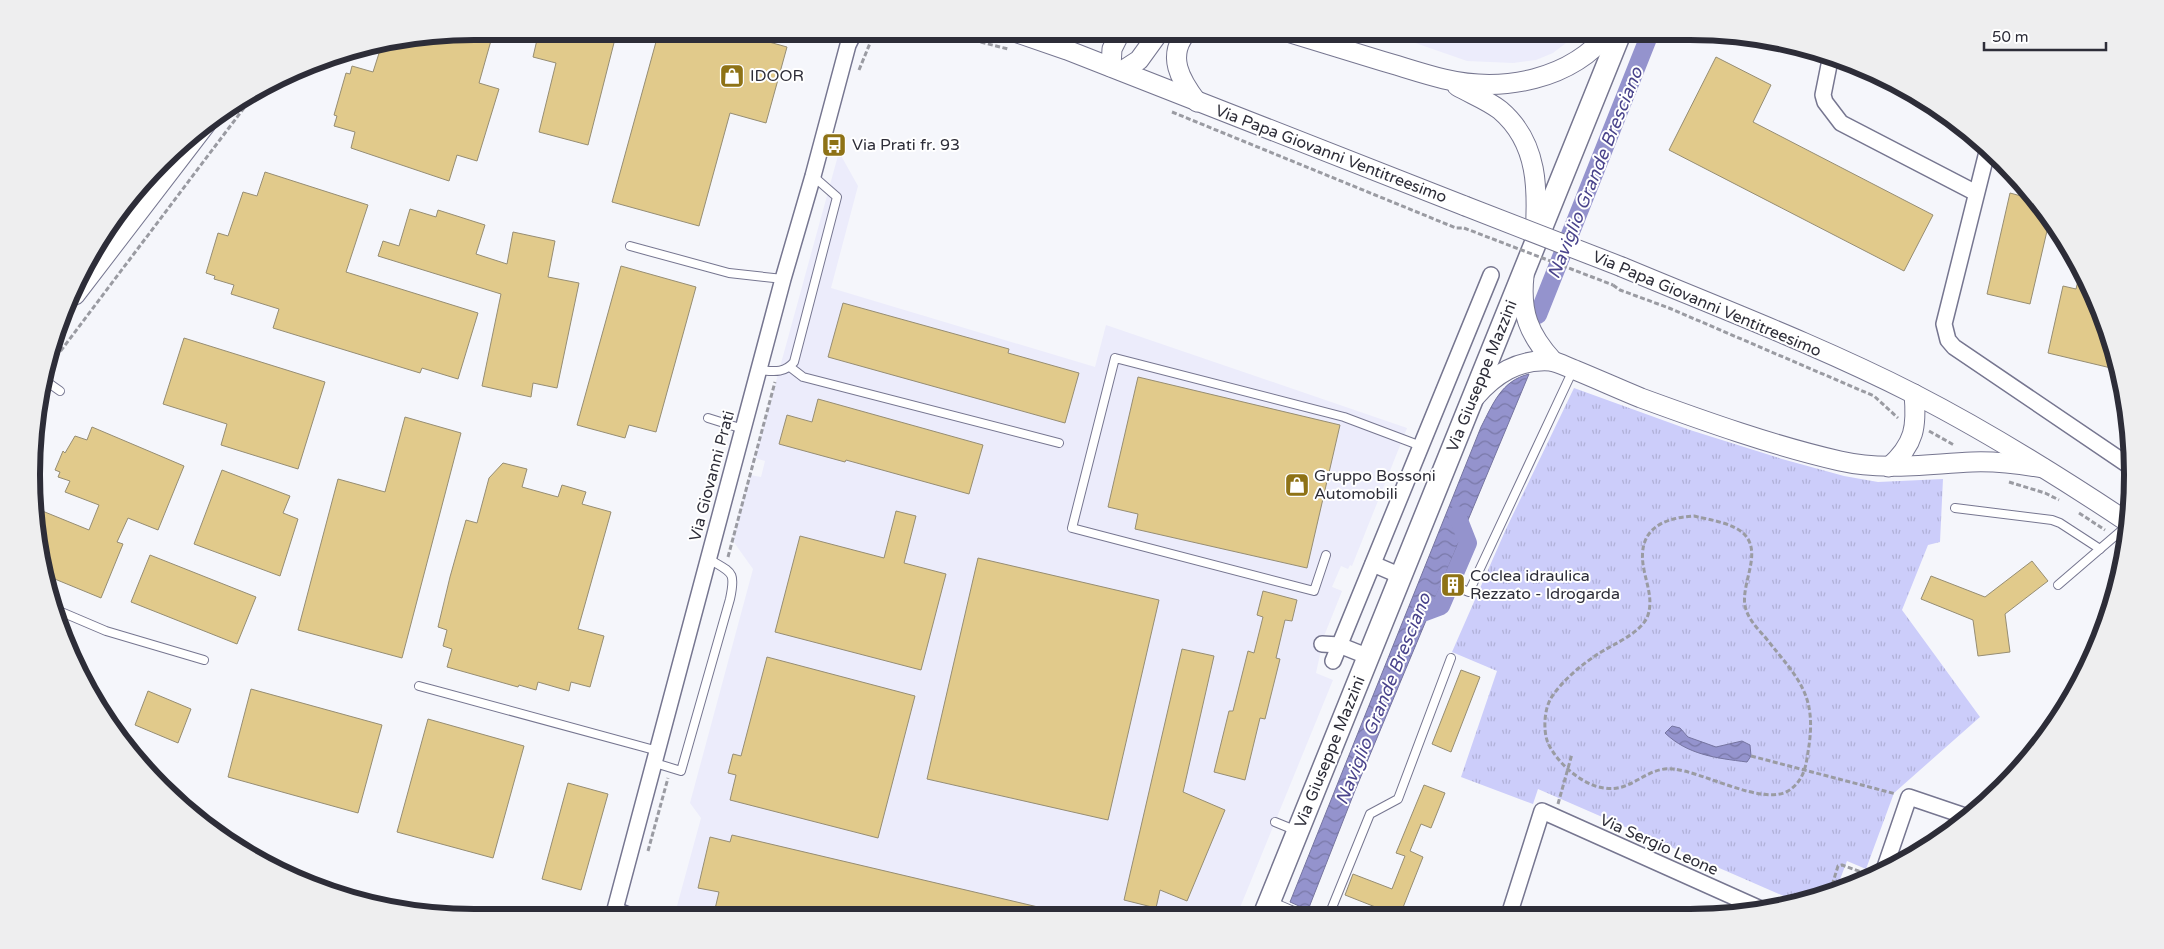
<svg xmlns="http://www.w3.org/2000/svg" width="2164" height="949" font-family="'Varela Round',sans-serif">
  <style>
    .built { fill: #ececfb }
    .park { fill: url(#park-tufts) }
    .water { fill: url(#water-waves); stroke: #7574a0 }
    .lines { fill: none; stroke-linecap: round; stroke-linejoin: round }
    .canal { stroke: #9493cd; stroke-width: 18 }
    .building { fill: #e1ca8b; stroke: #968d73 }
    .service-casing { stroke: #767690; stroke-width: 10 }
    .minor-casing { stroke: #767690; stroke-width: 18 }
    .tertiary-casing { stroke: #767690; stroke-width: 21 }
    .secondary-casing { stroke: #767690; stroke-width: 24 }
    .path { stroke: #9a9ba2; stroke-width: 3; stroke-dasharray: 5 2.5; stroke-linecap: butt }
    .service { stroke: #fff; stroke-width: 8 }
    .minor { stroke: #fff; stroke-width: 15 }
    .tertiary { stroke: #fff; stroke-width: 19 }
    .secondary { stroke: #fff; stroke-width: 21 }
    .tertiary-bridge-casing { stroke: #767690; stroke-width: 21; stroke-linecap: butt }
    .path-bridge { stroke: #9a9ba2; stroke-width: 3; stroke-dasharray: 5 2.5; stroke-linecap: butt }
    .tertiary-bridge { stroke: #fff; stroke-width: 19 }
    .labels { text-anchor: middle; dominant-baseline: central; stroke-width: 4; stroke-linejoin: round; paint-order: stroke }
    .poi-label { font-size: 16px; fill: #2d2d38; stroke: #fff; text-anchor: start }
    .street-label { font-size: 16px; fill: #2d2d38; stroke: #fff }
    .water-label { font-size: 18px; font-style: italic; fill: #4a448c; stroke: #fff }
    .rim { fill: none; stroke: #2d2d38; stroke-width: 6 }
  </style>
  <defs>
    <pattern id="park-tufts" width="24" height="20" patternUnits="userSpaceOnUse" patternTransform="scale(1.25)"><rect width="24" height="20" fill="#cccdfa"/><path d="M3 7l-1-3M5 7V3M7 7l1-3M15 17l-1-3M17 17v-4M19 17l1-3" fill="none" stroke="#b0b0d7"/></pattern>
    <pattern id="water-waves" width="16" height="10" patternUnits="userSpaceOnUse" patternTransform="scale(1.25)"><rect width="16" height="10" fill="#9493cd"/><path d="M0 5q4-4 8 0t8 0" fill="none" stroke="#7978a7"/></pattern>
  </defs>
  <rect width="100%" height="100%" fill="#f5f6fb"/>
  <!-- built -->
  <g class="built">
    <polygon points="1381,31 1576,31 1566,43 1553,53 1536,60 1513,63 1467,61"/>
    <polygon points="839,152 858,186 831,288 1095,367 1106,325 1407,428 1352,566 1350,565 1348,569 1341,566 1332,587 1342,591 1324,636 1316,673 1333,680 1237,915 674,917 701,818 690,803 753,569 733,541 750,475 761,477 765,461 755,458"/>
  </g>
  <!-- park -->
  <polygon class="park" points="1574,388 1690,430 1782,459 1844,476 1878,482 1943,479 1940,542 1928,545 1902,610 1980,717 1894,793 1866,869 1847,861 1836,890 1795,901 1538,789 1533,804 1461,777 1497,671 1452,652 1506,529"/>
  <!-- water -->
  <g class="water">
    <path d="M1529 374 1354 793 1308 910 1290 902 1481 427C1493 404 1501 381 1529 374Z"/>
    <path d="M1672 726 1680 728 1688 737 1716 747 1742 741 1750 745 1751 756 1747 762C1716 758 1688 755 1665 733Z"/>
  </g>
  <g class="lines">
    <!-- canal -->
    <g class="canal">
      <polyline points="1538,315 1651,31"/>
      <polyline points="1417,615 1441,606 1468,543 1457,515"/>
    </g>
  </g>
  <!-- building -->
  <g class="building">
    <polygon points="474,31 482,31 481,34 492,37 479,83 499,89 477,161 457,155 449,181 351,148 355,132 334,126 337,116 334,115 346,73 350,74 352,66 373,72 381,47"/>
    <polygon points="539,31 617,31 588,145 539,132 556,63 533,57"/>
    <polygon points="659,31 715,31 750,41 751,37 787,47 766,123 730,113 699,226 612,202"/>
    <polygon points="1716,57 1771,85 1753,122 1933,215 1904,271 1669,150"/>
    <polygon points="265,172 368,205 346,272 478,313 458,379 422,368 420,373 273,328 279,309 231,294 234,285 214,279 215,276 206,273 218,233 228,236 243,192 257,196"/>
    <polygon points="2010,193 2036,200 2050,218 2030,304 1987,294"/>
    <polygon points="410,209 436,217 438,210 485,225 476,254 507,264 513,232 555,241 548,277 579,283 557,388 533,383 531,397 482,386 501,294 378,256 383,241 399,246"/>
    <polygon points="621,266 696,287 656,432 629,425 625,438 577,425"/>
    <polygon points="2081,268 2087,279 2115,352 2111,368 2048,353 2063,286 2076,289"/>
    <polygon points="843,303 1009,349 1008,353 1079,373 1065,423 828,357"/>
    <polygon points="184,338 325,382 298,469 221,445 227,424 163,404"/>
    <polygon points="1138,377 1340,425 1307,568 1135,529 1138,514 1108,507"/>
    <polygon points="818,399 983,445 969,494 846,460 845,462 779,444 787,415 812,422"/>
    <polygon points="405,417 461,433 402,658 298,630 338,479 385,492"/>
    <polygon points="92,427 184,466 158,530 128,518 117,542 123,544 101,598 45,575 40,561 35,508 89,530 99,505 65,492 70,481 58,477 60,472 55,470 63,451 65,453 75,436 87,440"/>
    <polygon points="503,463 527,469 522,487 558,497 562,485 586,492 582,504 611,512 578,629 604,636 590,687 571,682 569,691 538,682 536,690 519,685 518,687 447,667 452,649 443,646 447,630 438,627 450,577 466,520 477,523 489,478"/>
    <polygon points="222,470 290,496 283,513 298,519 280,576 194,544"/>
    <polygon points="896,511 916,516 904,563 946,574 921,670 775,632 800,536 884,558"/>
    <polygon points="150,555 256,597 237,644 131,602"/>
    <polygon points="978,558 1159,600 1108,820 927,779"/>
    <polygon points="2032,561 2048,581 2005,614 2010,652 1978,656 1973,620 1921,599 1931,576 1985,597"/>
    <polygon points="1450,576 1462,581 1454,585 1454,589 1457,594 1444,588"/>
    <polygon points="1263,591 1297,600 1292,621 1285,620 1276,658 1280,659 1265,719 1260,718 1245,780 1214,772 1229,711 1233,711 1248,651 1254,653 1263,617 1257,615"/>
    <polygon points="1182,649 1214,656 1183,792 1225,810 1187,901 1160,890 1156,908 1124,900"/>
    <polygon points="767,657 915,696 878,838 730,800 736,775 728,773 733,754 741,756"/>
    <polygon points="1461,670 1480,677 1451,752 1432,744"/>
    <polygon points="251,689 382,725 358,813 228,777"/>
    <polygon points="148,691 191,709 178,743 135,725"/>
    <polygon points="428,719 524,746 493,858 397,832"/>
    <polygon points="568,783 608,794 581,890 542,879"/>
    <polygon points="1424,785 1445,793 1431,828 1421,824 1410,851 1423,857 1400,915 1382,915 1383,910 1345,895 1353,874 1392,889 1405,856 1396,853"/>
    <polygon points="732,835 1055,911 1054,916 747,917 715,909 719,892 698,888 710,837 730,842"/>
  </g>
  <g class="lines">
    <defs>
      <g id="service">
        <polyline points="630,246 729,273 783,279"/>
        <polyline points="790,367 803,377 1059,443"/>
        <path d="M759 370C772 371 784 374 794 362L837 197 813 176"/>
        <polyline points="43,379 60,391"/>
        <polyline points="708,418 743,429"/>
        <polyline points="1955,508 2052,520 2060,523 2100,549"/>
        <polyline points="1326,555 1314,591 1072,528 1115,358 1344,417 1421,446"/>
        <polyline points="2058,585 2129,524"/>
        <polyline points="1459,588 1469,592 1573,370"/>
        <polyline points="59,611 106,631 204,660"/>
        <polyline points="419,686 658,751"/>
        <path d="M655 763 681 771 730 599C736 571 732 573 709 559"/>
        <polyline points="1275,822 1297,831"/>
        <polyline points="1270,901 1303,915"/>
        <polyline points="1329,915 1370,814 1398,799 1451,658"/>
      </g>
      <g id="minor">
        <polyline points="1831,55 1823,95 1825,102 1841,123 1976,193"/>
        <polyline points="1988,148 1944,324 1948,340 1954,347 2131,467"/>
        <polyline points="1373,564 1401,576"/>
        <polyline points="1322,644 1339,645 1369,657"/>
        <polyline points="1333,661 1491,275"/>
        <polyline points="1884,870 1909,797 1968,817"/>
        <polyline points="615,910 633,917"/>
        <polyline points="1509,915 1542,811 1763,910"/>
        <polyline points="613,917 783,279 813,176 848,45 855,31"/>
      </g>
      <g id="tertiary">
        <polyline points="1012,31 1067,50 1465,206"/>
        <path d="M1188 31C1165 55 1181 81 1197 102"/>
        <path d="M1284 31C1317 41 1350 51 1382 61 1403 67 1423 74 1444 79 1503 93 1571 80 1610 31"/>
        <polyline points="1111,67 1112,49 1121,31"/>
        <polyline points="1122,71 1139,60 1160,31"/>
        <path d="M1457 86C1471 94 1487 100 1500 110 1539 143 1538 191 1535 237"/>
        <path d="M1622 267C1720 308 1820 346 1914 394 1988 432 2060 477 2129 523"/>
        <path d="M1524 276C1520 312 1529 335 1553 361"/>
        <polyline points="75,295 206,124"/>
        <path d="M1475 397C1495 374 1518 359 1550 361 1558 362 1567 367 1575 370 1597 379 1619 389 1641 398 1704 421 1774 446 1840 461 1884 471 1927 464 1972 462 1996 461 2020 464 2043 468"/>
        <path d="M1889 467C1915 444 1917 426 1914 394"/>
      </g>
      <polyline id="secondary" points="1264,915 1621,31"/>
    </defs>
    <!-- service casing -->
    <use href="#service" class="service-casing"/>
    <!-- minor casing -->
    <use href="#minor" class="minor-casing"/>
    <!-- tertiary casing -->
    <use href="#tertiary" class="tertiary-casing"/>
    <!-- secondary casing -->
    <use href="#secondary" class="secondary-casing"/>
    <!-- path -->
    <g class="path">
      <polyline points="832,31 832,41"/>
      <polyline points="937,31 1008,49"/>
      <polyline points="859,70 875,31"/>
      <polyline points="1172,112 1456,228 1464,228"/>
      <polyline points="1613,285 1620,290 1669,308 1874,396 1898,418"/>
      <polyline points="47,369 259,88"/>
      <polyline points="1929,431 1954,445"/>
      <polyline points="2009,482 2045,493 2059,500"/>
      <polyline points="2079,513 2105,530"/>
      <path d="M1694 516C1710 520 1734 523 1745 535 1762 554 1741 583 1745 606 1748 619 1757 628 1765 637 1798 679 1818 694 1808 752 1806 767 1803 782 1788 791 1762 806 1704 772 1673 769 1646 766 1632 793 1604 788 1582 785 1557 763 1548 743 1543 731 1544 710 1551 698 1562 681 1581 665 1598 654 1613 644 1642 633 1648 615 1653 600 1647 585 1644 570 1636 531 1660 518 1694 516Z"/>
      <polyline points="728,557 775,382"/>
      <polyline points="1751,756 1896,794"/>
      <polyline points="1558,804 1572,754"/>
      <polyline points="648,851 668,778"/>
      <polyline points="1830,892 1838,866 1842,865 1864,873 1870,870"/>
      <polyline points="1775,900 1784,904"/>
    </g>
    <!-- service -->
    <use href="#service" class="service"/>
    <!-- minor -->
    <use href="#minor" class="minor"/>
    <!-- tertiary -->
    <use href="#tertiary" class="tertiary"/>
    <!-- secondary -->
    <use href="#secondary" class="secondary"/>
    <defs>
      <polyline id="tertiary-bridge" points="1465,206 1622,267"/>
    </defs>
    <!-- tertiary-bridge casing -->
    <use href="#tertiary-bridge" class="tertiary-bridge-casing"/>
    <!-- path-bridge -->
    <polyline class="path-bridge" points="1464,228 1613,285"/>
    <!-- tertiary-bridge -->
    <use href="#tertiary-bridge" class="tertiary-bridge"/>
  </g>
  <!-- icons -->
  <defs>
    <symbol id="shop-square" viewBox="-11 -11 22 22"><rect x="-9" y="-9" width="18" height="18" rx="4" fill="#8e7216" stroke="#fff"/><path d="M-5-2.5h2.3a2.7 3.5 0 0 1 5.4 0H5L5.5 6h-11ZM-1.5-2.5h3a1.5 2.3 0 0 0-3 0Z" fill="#fff"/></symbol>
    <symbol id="bus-square" viewBox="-11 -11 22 22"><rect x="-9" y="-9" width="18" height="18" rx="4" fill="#8e7216" stroke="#fff"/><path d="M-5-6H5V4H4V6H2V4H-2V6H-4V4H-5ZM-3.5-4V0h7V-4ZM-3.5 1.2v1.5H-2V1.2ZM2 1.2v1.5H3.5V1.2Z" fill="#fff"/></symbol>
    <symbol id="building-square" viewBox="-11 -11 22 22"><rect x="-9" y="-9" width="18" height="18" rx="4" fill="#8e7216" stroke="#fff"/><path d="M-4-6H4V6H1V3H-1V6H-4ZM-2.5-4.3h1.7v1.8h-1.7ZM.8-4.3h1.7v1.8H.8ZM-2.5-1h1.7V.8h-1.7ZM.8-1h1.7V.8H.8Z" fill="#fff"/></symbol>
  </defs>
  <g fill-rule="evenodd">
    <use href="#shop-square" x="718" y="62" width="28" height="28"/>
    <use href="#bus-square" x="820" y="131" width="28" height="28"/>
    <use href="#shop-square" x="1283" y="471" width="28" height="28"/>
    <use href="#building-square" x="1439" y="571" width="28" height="28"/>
  </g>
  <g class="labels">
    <!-- poi labels -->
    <g class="poi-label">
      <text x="750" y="76">IDOOR</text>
      <text x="852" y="145">Via Prati fr. 93</text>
      <text x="1314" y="476">Gruppo Bossoni<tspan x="1314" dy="18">Automobili</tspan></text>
      <text x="1470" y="576">Coclea idraulica<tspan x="1470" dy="18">Rezzato - Idrogarda</tspan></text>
    </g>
    <!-- street labels -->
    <g class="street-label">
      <text transform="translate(1331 154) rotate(21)">Via Papa Giovanni Ventitreesimo</text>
      <text transform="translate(1707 304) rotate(23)">Via Papa Giovanni Ventitreesimo</text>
      <text transform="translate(1482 376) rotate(-68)">Via Giuseppe Mazzini</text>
      <text transform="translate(712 476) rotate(-75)">Via Giovanni Prati</text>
      <text transform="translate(1330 752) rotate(-68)">Via Giuseppe Mazzini</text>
      <text transform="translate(1659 845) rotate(24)">Via Sergio Leone</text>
    </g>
    <!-- water labels -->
    <g class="water-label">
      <text transform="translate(1595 173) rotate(-68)">Naviglio Grande Bresciano</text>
      <text transform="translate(1383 699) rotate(-68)">Naviglio Grande Bresciano</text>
    </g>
  </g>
  <!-- crop -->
  <path d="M0 0H2164V949H0ZM474 40H1690A434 434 0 0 1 2124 474V475A434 434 0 0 1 1690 909H474A434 434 0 0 1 40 475V474A434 434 0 0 1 474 40Z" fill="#eeeeef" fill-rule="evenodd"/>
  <path class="rim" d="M474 40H1690A434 434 0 0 1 2124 474V475A434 434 0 0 1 1690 909H474A434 434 0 0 1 40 475V474A434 434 0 0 1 474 40Z"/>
  <!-- scale -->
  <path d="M1984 42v8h122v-8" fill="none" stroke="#2d2d38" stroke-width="2.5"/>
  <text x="1992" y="42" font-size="15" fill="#2d2d38" stroke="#ffffff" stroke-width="4" paint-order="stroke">50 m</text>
</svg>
